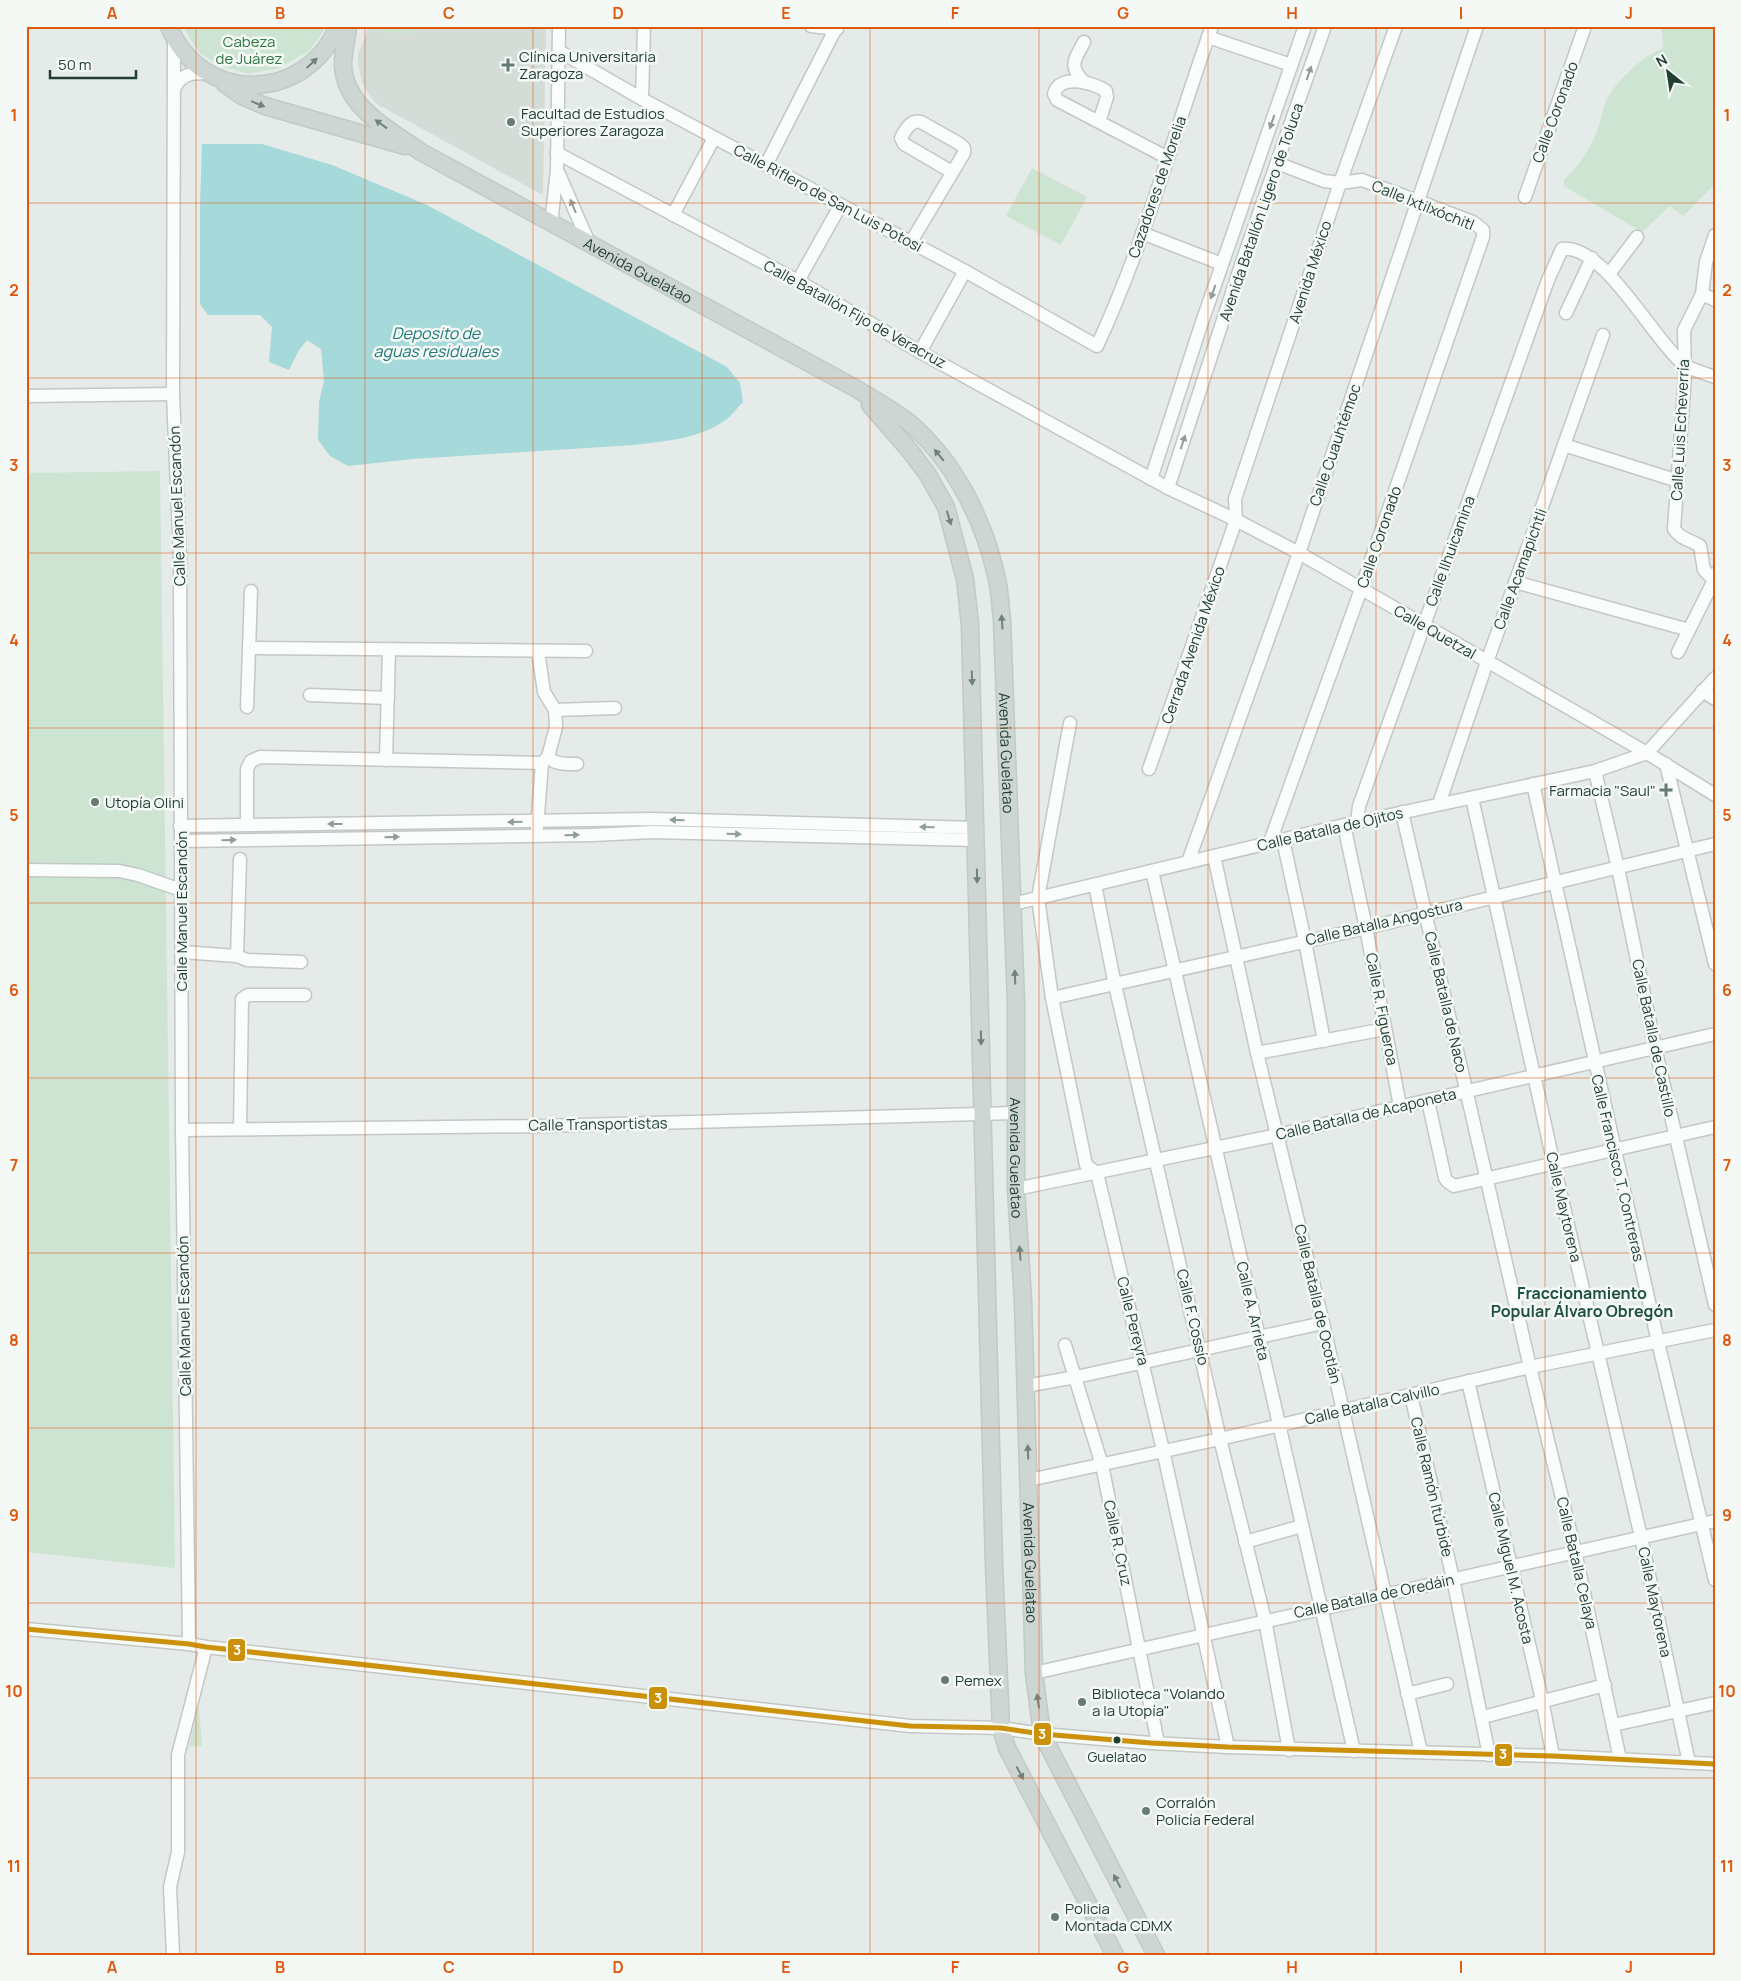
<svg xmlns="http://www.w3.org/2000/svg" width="1741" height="1981" font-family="Manrope,sans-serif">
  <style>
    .built { fill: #d3dcd7 }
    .green { fill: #cee4d2 }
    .water { fill: #a6d9d9 }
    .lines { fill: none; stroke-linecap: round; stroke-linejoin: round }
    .minor-casing { stroke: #c2c8c5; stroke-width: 15 }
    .major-casing { stroke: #c1cac6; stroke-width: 19 }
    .minor { stroke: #fbfcfc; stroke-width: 12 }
    .major { stroke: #ced6d3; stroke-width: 16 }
    .bus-1-casing { stroke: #f4f9f6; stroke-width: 9 }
    .bus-1 { stroke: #cc910a; stroke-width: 5 }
    .oneway { fill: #6f827b }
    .oneway2 { fill: #8e9d98 }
    .grid { fill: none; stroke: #de580e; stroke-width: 1; stroke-opacity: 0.55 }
    .poi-dot { fill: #667b72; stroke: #f4f9f6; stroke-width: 2 }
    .bus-dot { fill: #223e33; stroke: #f4f9f6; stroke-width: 2 }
    .labels { text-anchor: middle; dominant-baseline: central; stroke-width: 5; stroke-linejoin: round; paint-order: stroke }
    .bus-label { font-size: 14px; fill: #223e33; stroke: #f4f9f6 }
    .park-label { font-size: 15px; fill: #2c763f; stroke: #f4f9f6 }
    .poi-label { font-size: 15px; fill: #223e33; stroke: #f4f9f6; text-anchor: start }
    .street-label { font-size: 15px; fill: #223e33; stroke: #f4f9f6 }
    .water-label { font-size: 16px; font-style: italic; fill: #1c787b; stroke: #f4f9f6 }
    .neighbourhood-label { font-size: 16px; font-weight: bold; fill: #1e513e; stroke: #f4f9f6 }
    .line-badge { stroke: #f4f9f6; stroke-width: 2 }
    .badge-label { font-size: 14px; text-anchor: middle; font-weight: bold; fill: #fff }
    .neatline { fill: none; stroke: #de580e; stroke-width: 2 }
    .grid-label { font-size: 16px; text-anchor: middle; font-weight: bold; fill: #de580e }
  </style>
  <rect width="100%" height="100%" fill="#e5ebe8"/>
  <!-- built -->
  <polygon class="built" points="369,26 546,26 543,195 377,104 370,96 362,82 358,64 358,55"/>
  <!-- green -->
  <g class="green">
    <polygon points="182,26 325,26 323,32 309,51 279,68 248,74 218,65 199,52"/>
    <polygon points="383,26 413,26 412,34 382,32"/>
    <path d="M1658 26H1715V184L1683 216 1670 206 1642 232 1564 186V180C1581 163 1592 148 1599 125 1602 117 1603 107 1607 99 1619 78 1641 58 1663 48L1662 32Z"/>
    <polygon points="1032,168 1087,197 1061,245 1006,216"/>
    <polygon points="160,471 175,1568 26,1552 26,473"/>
    <polygon points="199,1705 202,1746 189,1747"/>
  </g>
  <!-- water -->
  <path class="water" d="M202 144H262L332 165 427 205 727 367 740 383 743 402C738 407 733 414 727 419 700 439 666 441 634 445L413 459 348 466 330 456 318 440 319 402 324 381 321 349 307 340 299 350 289 370 269 362 272 327 260 315H208L200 304V206Z"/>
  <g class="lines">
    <defs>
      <g id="minor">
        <polyline points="811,26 837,29"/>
        <polyline points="1208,37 1291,65"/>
        <polyline points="174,38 173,394 180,559 182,1130 189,1644"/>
        <path d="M1084 42C1074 61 1068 66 1085 83"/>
        <path d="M559 51 642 99 965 271 1097 346C1145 243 1174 133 1212 26"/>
        <path d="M174 89C181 74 191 73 206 73"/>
        <polyline points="642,99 644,26"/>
        <path d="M1099 122 1107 97 1106 91C1093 82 1059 73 1054 94L1057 100 1168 158"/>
        <polyline points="557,153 798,281 920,352 1168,488 1236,520 1299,553 1647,753 1715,795"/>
        <polyline points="766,165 837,26"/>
        <polyline points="558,172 589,243"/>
        <polyline points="1525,197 1585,26"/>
        <polyline points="673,215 714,138"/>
        <polyline points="551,224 557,170 559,26"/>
        <polyline points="1142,233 1222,264"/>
        <path d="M911 242 964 153V148L960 144 921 122C911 119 905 130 901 138L904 144 952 172"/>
        <polyline points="1609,274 1637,237"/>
        <polyline points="798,281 840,206"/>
        <polyline points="1702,294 1715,300"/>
        <polyline points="1566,313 1592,258"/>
        <polyline points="920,352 965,271"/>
        <polyline points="26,396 173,394"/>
        <polyline points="1564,445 1678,481"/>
        <polyline points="1151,479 1201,325 1305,26"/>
        <polyline points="1168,488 1244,256 1325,26"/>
        <path d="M1714 580 1704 570 1700 546C1691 540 1680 539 1674 529L1685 375 1684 330 1702 294 1706 262 1715 235"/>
        <polyline points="1515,582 1689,630"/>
        <polyline points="249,648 586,651"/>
        <polyline points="538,651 544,692 555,710 615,708"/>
        <polyline points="1678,652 1714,580 1715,574"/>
        <polyline points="1702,691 1715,699"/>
        <polyline points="310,695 388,698"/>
        <polyline points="247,707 251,591"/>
        <polyline points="1070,723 1038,898 1052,998 1086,1165 1097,1173 1163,1450 1228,1747"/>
        <polyline points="548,757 556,727 555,710"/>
        <polyline points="386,760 389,650"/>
        <polyline points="1666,764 1715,964"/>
        <polyline points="1149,769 1236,520 1235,499 1340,183 1396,26"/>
        <polyline points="1595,771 1618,868 1655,1047 1715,1305"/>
        <polyline points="1533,784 1658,1342 1715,1580"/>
        <polyline points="1472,798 1554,1165 1641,1537 1689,1763"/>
        <polyline points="1439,804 1487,662 1603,335"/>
        <polyline points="1402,812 1530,1367 1575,1551 1620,1759"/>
        <path d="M1357 823 1359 806 1548 280 1562 249C1603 243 1653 339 1683 364 1691 370 1705 373 1715 377"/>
        <path d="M247 824V769L251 761 260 757 542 763 548 757C556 765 566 764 577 764"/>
        <polyline points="1344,825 1366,928 1400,1106"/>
        <polyline points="180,826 653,819 976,828"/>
        <polyline points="537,828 542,763"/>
        <polyline points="1283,840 1305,941 1324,1041"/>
        <polyline points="181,841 592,835 654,832 976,840"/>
        <polyline points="1270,842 1361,589 1483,237 1483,230 1473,222 1362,180 1340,183 1324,181 1277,163"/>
        <polyline points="1214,856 1257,1053 1323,1323 1421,1752"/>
        <polyline points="1188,862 1299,553 1477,26"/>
        <polyline points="26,870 119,871 138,875 181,890"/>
        <polyline points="1152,871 1354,1751"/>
        <polyline points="1095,885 1115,985 1220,1439 1265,1620 1289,1750"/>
        <polyline points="1013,904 1344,825 1595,771 1647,753 1715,678"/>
        <polyline points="182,952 237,956 247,960 301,962"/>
        <polyline points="237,956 240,859"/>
        <polyline points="1052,998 1366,928 1715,844"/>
        <polyline points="1257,1053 1385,1029"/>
        <polyline points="1428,1101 1445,1178 1447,1181 1454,1186 1715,1127"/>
        <polyline points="240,1129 242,999 248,995 305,995"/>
        <polyline points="182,1130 543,1126 1015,1113"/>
        <polyline points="1016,1189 1277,1135 1715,1034"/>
        <polyline points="1065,1345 1102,1465 1158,1743"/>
        <polyline points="1468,1381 1542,1700 1553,1756"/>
        <polyline points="1025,1386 1076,1377 1323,1323"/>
        <polyline points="1411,1395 1453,1579 1489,1755"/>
        <polyline points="1029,1480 1220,1439 1530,1367 1715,1330"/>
        <polyline points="1245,1542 1302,1526"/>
        <polyline points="26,1629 189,1644 206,1647 910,1726 1001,1728 1042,1734 1151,1743 1228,1747 1553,1756 1715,1764"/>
        <polyline points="1034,1673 1715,1521"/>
        <polyline points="1407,1694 1447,1684"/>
        <polyline points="1483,1717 1605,1685"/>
        <polyline points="1613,1725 1715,1703"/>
        <polyline points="173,1955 170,1887 178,1852 178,1755 206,1647"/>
      </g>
      <g id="major">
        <path d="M169 26C200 105 306 104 338 26"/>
        <path id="s1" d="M348 26C347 39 343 52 343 65 345 108 390 130 421 152L855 388C874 400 896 411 913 426 955 463 984 521 996 575 1000 589 1000 605 1002 620L1016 1004V1189L1023 1301 1034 1673 1042 1734 1156 1955"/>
        <polyline points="224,83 242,96 265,106 405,146"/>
        <polyline points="870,405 911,452 928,475 946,507 965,579 970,625 994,1565 1001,1728 1007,1748 1115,1955"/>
      </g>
    </defs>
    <!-- minor casing -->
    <use href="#minor" class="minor-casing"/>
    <!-- major casing -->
    <use href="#major" class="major-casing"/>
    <!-- minor -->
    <use href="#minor" class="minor"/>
    <!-- major -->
    <use href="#major" class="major"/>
    <defs>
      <polyline id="bus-1" points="26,1629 189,1644 206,1647 910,1726 1001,1728 1042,1734 1151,1743 1228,1747 1553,1756 1715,1764"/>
    </defs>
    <!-- bus-1 casing -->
    <use href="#bus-1" class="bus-1-casing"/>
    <!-- bus-1 -->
    <use href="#bus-1" class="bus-1"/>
  </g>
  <!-- one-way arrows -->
  <defs><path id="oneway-solid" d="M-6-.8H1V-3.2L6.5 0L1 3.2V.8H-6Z" transform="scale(1.25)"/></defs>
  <g class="oneway">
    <use href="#oneway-solid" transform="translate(312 63) rotate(-43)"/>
    <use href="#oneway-solid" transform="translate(258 104) rotate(22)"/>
    <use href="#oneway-solid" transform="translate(381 124) rotate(-144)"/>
    <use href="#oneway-solid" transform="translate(939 455) rotate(-130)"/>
    <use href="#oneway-solid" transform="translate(949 518) rotate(73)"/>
    <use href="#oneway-solid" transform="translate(1002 622) rotate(-94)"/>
    <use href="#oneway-solid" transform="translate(972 678) rotate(88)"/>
    <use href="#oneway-solid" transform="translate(977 876) rotate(89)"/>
    <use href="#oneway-solid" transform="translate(1015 977) rotate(-92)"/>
    <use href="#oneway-solid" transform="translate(981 1038) rotate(89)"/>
    <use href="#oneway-solid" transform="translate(1020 1253) rotate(-94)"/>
    <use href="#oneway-solid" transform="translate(1028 1452) rotate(-92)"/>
    <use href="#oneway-solid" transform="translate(1038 1701) rotate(-98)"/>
    <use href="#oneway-solid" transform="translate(1020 1773) rotate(62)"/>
    <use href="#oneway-solid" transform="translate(1117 1881) rotate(-118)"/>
  </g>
  <g class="oneway2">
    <use href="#oneway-solid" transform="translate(1309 73) rotate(-71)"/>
    <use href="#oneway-solid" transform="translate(1272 122) rotate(109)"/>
    <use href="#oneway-solid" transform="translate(573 206) rotate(-113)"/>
    <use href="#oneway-solid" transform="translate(1213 292) rotate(109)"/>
    <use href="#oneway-solid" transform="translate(1183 442) rotate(-72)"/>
    <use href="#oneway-solid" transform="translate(677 820) rotate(-178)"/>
    <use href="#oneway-solid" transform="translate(515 822) rotate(179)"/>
    <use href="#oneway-solid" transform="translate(335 824) rotate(-180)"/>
    <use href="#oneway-solid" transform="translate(927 827) rotate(-178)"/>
    <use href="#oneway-solid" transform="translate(734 834) rotate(1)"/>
    <use href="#oneway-solid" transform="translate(572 835) rotate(-1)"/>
    <use href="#oneway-solid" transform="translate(392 837) rotate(-1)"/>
    <use href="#oneway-solid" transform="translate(229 840) rotate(-1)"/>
  </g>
  <!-- grid -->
  <path class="grid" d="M196 26V1955M365 26V1955M533 26V1955M702 26V1955M870 26V1955M1039 26V1955M1208 26V1955M1376 26V1955M1545 26V1955M26 203H1715M26 378H1715M26 553H1715M26 728H1715M26 903H1715M26 1078H1715M26 1253H1715M26 1428H1715M26 1603H1715M26 1778H1715"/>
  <!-- markers -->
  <g class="poi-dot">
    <path d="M505.5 57.5h5v5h5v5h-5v5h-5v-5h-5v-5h5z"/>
    <circle cx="511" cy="122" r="5"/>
    <path d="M1663.5 782.5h5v5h5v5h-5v5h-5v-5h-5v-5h5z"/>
    <circle cx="95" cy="802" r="5"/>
    <circle cx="945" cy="1680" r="5"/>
    <circle cx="1082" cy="1702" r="5"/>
    <circle cx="1146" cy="1811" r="5"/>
    <circle cx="1055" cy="1917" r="5"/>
  </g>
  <circle class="bus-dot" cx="1117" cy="1740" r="4.5"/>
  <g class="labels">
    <!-- bus labels -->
    <g class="bus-label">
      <text x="1117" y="1756">Guelatao</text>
    </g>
    <!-- park labels -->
    <g class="park-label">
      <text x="249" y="41">Cabeza<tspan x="249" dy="17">de Juárez</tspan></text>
    </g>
    <!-- poi labels -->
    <g class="poi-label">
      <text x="519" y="56">Clínica Universitaria<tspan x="519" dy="17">Zaragoza</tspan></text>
      <text x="521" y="113">Facultad de Estudios<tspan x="521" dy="17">Superiores Zaragoza</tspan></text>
      <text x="1656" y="790" text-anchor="end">Farmacia "Saul"</text>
      <text x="105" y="802">Utopía Olini</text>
      <text x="955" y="1680">Pemex</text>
      <text x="1092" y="1693">Biblioteca "Volando<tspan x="1092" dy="17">a la Utopía"</tspan></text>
      <text x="1156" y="1802">Corralón<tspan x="1156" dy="17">Policía Federal</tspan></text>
      <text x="1065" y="1908">Policia<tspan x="1065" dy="17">Montada CDMX</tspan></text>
    </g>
    <!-- street labels -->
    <g class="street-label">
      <text transform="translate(1555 112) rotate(-70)">Calle Coronado</text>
      <text transform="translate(1157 187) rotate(-71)">Cazadores de Morelia</text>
      <text transform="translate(828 198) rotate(28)">Calle Riflero de San Luis Potosí</text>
      <text transform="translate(1423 205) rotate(22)">Calle Ixtilxóchitl</text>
      <text transform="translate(1261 212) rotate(-71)">Avenida Batallón Ligero de Toluca</text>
      <text stroke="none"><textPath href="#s1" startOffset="408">Avenida Guelatao</textPath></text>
      <text transform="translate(1310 272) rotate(-72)">Avenida México</text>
      <text transform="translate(855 314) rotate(29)">Calle Batallón Fijo de Veracruz</text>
      <text transform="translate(1680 430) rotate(-87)">Calle Luis Echeverría</text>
      <text transform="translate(1335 445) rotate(-71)">Calle Cuauhtémoc</text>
      <text transform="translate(177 506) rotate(-92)">Calle Manuel Escandón</text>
      <text transform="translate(1379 537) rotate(-71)">Calle Coronado</text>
      <text transform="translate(1450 551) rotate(-70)">Calle Ilhuicamina</text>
      <text transform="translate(1520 569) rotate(-70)">Calle Acamapichtli</text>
      <text transform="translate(1435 632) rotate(30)">Calle Quetzal</text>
      <text transform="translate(1193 645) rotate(-71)">Cerrada Avenida México</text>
      <text stroke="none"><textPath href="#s1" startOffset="1076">Avenida Guelatao</textPath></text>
      <text transform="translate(1330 829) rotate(-13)">Calle Batalla de Ojitos</text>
      <text transform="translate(181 911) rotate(-90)">Calle Manuel Escandón</text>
      <text transform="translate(1384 922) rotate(-13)">Calle Batalla Angostura</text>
      <text transform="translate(1446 1002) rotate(77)">Calle Batalla de Naco</text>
      <text transform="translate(1382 1009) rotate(79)">Calle R. Figueroa</text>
      <text transform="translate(1654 1038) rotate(78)">Calle Batalla de Castillo</text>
      <text transform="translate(1366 1114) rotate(-13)">Calle Batalla de Acaponeta</text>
      <text transform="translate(598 1124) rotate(-1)">Calle Transportistas</text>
      <text stroke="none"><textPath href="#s1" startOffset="1481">Avenida Guelatao</textPath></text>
      <text transform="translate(1618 1168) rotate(77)">Calle Francisco T. Contreras</text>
      <text transform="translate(1564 1207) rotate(77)">Calle Maytorena</text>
      <text transform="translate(1318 1304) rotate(77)">Calle Batalla de Ocotlán</text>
      <text transform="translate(1253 1311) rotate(77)">Calle A. Arrieta</text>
      <text transform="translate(184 1316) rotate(-91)">Calle Manuel Escandón</text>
      <text transform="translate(1193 1317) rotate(77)">Calle F. Cossío</text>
      <text transform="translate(1133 1321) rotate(76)">Calle Pereyra</text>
      <text transform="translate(1372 1404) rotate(-13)">Calle Batalla Calvillo</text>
      <text transform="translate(1432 1487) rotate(77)">Calle Ramón Itúrbide</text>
      <text transform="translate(1118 1543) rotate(78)">Calle R. Cruz</text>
      <text stroke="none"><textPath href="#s1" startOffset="1886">Avenida Guelatao</textPath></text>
      <text transform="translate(1577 1563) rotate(77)">Calle Batalla Celaya</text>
      <text transform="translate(1511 1568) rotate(77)">Calle Miguel M. Acosta</text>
      <text transform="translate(1374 1596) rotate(-12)">Calle Batalla de Oredáin</text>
      <text transform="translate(1655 1602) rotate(78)">Calle Maytorena</text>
    </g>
    <!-- water labels -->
    <g class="water-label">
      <text x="436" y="333">Deposito de<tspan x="436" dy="18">aguas residuales</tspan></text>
    </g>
    <!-- neighbourhood labels -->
    <g class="neighbourhood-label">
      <text x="1582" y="1293">Fraccionamiento<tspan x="1582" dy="18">Popular Álvaro Obregón</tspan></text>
    </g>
  </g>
  <g class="line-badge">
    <rect x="227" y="1638" width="19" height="24" rx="5" fill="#cc910a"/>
    <rect x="648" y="1686" width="20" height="24" rx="5" fill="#cc910a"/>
    <rect x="1033" y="1722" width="19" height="24" rx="5" fill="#cc910a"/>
    <rect x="1494" y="1743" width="19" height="24" rx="5" fill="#cc910a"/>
  </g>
  <g class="badge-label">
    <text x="237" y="1655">3</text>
    <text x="658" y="1703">3</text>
    <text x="1042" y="1739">3</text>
    <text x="1503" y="1759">3</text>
  </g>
  <!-- border -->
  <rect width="1741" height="1981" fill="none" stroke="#f4f9f6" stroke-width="55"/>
  <!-- north arrow -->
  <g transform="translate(1668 72) rotate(330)" stroke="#f4f9f6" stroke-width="4" paint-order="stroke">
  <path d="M0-4L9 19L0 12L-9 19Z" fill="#223e33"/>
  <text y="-8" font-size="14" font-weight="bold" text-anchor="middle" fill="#223e33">N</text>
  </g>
  <!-- scale -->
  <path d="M50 70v8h86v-8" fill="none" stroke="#223e33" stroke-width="2.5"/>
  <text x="58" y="70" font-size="15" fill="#223e33" stroke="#f4f9f6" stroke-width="4" paint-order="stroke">50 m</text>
  <rect x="28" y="28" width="1686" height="1926" class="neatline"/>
  <g class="grid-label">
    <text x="112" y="19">A</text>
    <text x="280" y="19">B</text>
    <text x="449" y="19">C</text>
    <text x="618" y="19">D</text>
    <text x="786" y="19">E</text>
    <text x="955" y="19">F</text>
    <text x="1123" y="19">G</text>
    <text x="1292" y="19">H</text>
    <text x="1461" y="19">I</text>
    <text x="1629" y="19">J</text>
    <text x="14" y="121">1</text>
    <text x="1727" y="121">1</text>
    <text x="14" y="296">2</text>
    <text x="1727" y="296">2</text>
    <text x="14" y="471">3</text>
    <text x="1727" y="471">3</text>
    <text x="14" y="646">4</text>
    <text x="1727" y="646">4</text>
    <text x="14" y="821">5</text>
    <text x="1727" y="821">5</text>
    <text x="14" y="996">6</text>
    <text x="1727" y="996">6</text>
    <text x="14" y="1171">7</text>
    <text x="1727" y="1171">7</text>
    <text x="14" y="1346">8</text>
    <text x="1727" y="1346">8</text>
    <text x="14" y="1521">9</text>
    <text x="1727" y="1521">9</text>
    <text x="14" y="1697">10</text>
    <text x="1727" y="1697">10</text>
    <text x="14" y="1872">11</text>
    <text x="1727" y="1872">11</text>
    <text x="112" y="1973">A</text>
    <text x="280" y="1973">B</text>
    <text x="449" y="1973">C</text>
    <text x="618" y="1973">D</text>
    <text x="786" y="1973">E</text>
    <text x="955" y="1973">F</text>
    <text x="1123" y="1973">G</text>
    <text x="1292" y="1973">H</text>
    <text x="1461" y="1973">I</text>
    <text x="1629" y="1973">J</text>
  </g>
</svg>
